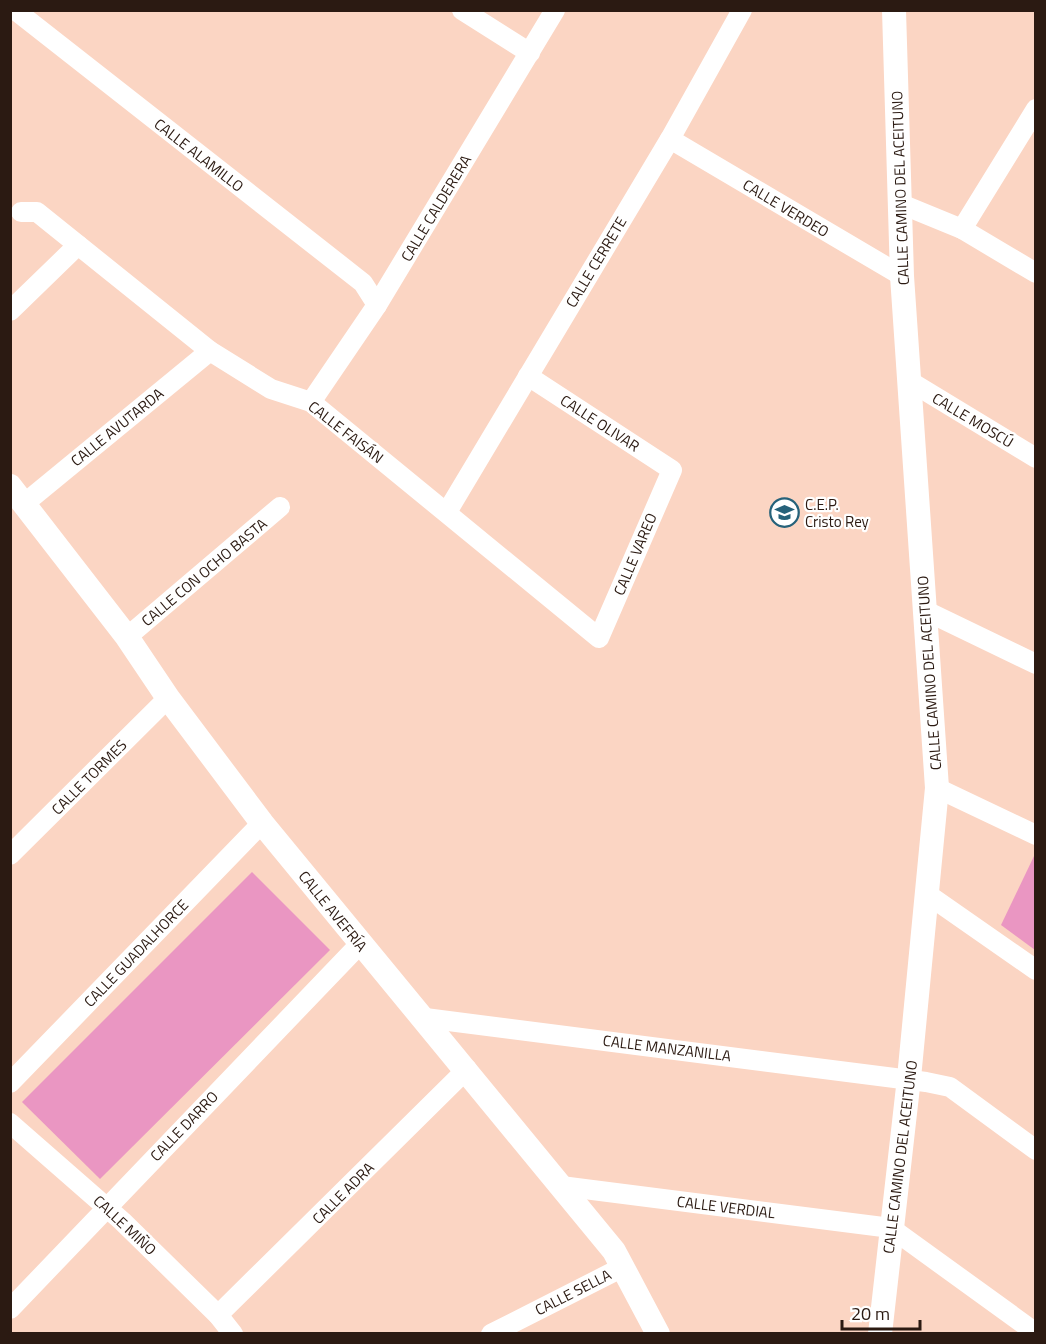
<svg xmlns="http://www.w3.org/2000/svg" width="1046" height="1344" font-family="'Titillium Web',sans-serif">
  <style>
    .park { fill: #ea96c2 }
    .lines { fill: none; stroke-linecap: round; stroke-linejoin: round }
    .minor { stroke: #fff; stroke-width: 20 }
    .tertiary { stroke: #fff; stroke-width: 24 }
    .labels { text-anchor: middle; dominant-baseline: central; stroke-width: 4.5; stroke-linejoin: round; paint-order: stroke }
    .street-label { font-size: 15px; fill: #2b1a12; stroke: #fff }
    .poi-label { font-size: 15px; fill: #2b1a12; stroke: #fff; text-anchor: start }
  </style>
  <rect width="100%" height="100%" fill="#fbd5c3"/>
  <!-- park -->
  <g class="park">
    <polygon points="1035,854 1036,950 1035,950 1001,925"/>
    <polygon points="252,872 330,950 100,1179 22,1102"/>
  </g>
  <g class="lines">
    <!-- minor -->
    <g class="minor">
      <polyline points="15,10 363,283 377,305"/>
      <polyline points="462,10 530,53"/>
      <polyline points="670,139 902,276"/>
      <polyline points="901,204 962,229 1036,273"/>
      <polyline points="21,212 37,212 210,351 271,389 311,402 599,638 672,470 528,376"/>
      <polyline points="962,229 1036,109"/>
      <polyline points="10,311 78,245"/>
      <polyline points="911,382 1036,458"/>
      <polyline points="311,402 377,305 555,10"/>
      <polyline points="25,503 210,351"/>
      <polyline points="447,512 670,139 742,10"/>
      <polyline points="924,610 1036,664"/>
      <polyline points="127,637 280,507"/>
      <polyline points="937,788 1036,835"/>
      <polyline points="10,855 168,698"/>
      <polyline points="927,894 1036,970"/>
      <polyline points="425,1018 926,1082 950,1087 1036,1150"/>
      <polyline points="10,1083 262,823"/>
      <polyline points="10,1123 122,1221 218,1315 233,1334"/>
      <polyline points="561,1186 891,1228 1036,1333"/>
      <polyline points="10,1309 359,945"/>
      <polyline points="218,1315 467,1069"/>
      <polyline points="491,1334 623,1267"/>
    </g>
    <!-- tertiary -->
    <g class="tertiary">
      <polyline points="10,486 127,637 168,698 262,823 614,1251 658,1334"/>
      <polyline points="880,1334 909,1078 937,788 902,276 894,10"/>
    </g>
  </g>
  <!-- icons -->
  <defs>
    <symbol id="school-ring" viewBox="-11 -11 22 22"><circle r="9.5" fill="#fff" stroke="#26627a" stroke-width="1.5"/><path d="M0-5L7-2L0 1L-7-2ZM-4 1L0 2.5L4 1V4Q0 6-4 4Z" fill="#26627a"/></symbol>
  </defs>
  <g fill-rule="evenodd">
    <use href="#school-ring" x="768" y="496" width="33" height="33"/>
  </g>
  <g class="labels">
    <!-- street labels -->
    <g class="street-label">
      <text transform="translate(199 155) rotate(38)">CALLE ALAMILLO</text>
      <text transform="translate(900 188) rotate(-92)">CALLE CAMINO DEL ACEITUNO</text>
      <text transform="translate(436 208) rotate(-59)">CALLE CALDERERA</text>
      <text transform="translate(786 208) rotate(31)">CALLE VERDEO</text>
      <text transform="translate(596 262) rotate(-59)">CALLE CERRETE</text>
      <text transform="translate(973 420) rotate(31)">CALLE MOSCÚ</text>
      <text transform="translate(600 423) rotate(33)">CALLE OLIVAR</text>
      <text transform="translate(117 427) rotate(-39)">CALLE AVUTARDA</text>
      <text transform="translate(346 432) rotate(38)">CALLE FAISÁN</text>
      <text transform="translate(635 554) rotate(-67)">CALLE VAREO</text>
      <text transform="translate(204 572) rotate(-40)">CALLE CON OCHO BASTA</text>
      <text transform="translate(929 673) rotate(-94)">CALLE CAMINO DEL ACEITUNO</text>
      <text transform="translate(89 777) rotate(-45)">CALLE TORMES</text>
      <text transform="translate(333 911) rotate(51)">CALLE AVEFRÍA</text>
      <text transform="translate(136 953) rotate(-46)">CALLE GUADALHORCE</text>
      <text transform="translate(667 1048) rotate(7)">CALLE MANZANILLA</text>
      <text transform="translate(184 1126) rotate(-46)">CALLE DARRO</text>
      <text transform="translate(900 1157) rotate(-83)">CALLE CAMINO DEL ACEITUNO</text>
      <text transform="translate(343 1193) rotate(-45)">CALLE ADRA</text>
      <text transform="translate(726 1207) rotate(7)">CALLE VERDIAL</text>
      <text transform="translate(125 1225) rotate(43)">CALLE MIÑO</text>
      <text transform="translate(573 1292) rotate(-27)">CALLE SELLA</text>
    </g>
    <!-- poi labels -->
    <g class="poi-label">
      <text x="805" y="504">C.E.P.<tspan x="805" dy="17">Cristo Rey</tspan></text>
    </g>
  </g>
  <!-- border -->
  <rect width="1046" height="1344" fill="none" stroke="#2b1a12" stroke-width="24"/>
  <!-- scale -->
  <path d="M842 1320v9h78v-9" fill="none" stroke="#2b1a12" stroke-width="3"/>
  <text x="851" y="1320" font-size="18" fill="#2b1a12" stroke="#ffffff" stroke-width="4.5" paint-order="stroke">20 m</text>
</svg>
